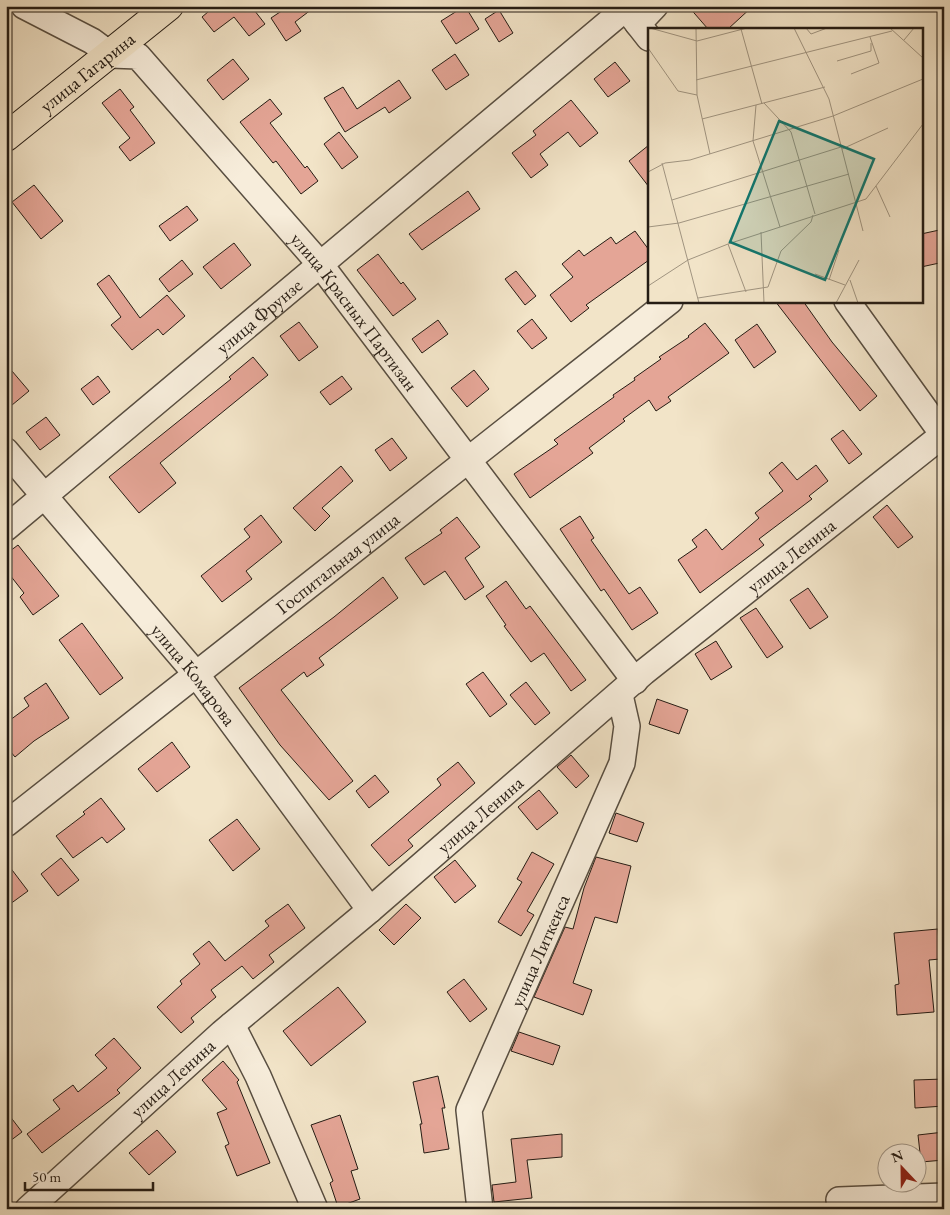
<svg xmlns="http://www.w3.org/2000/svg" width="950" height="1215" font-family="'EB Garamond',serif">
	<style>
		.building { fill: #e4a596; stroke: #251c14 }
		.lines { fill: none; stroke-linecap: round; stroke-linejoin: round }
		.minor-casing { stroke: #584e41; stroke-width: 28 }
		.major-casing { stroke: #251c14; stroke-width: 30 }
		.minor { stroke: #f7eddb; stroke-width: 25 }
		.major { stroke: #f2e4c8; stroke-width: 28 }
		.labels { text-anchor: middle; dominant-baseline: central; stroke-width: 4.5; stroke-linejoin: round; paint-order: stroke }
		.street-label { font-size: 19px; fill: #251c14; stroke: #f7eddb }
		.inset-road { fill: none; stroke: #a09480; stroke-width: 1 }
		.view { fill: #0f766e; fill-opacity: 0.15; stroke: #0f766e; stroke-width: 2.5 }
		.inset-edge { fill: none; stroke: #251c14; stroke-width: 2.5 }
	</style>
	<rect width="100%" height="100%" fill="#f2e4c8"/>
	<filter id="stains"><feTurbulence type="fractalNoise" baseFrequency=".004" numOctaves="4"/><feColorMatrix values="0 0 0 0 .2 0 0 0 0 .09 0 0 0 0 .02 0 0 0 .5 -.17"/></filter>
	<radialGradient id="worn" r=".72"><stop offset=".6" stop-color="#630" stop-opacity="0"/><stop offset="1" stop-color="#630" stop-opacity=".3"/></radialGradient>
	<!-- building -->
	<path class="building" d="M215,6h36l14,18 -16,12 -15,-19 -20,15 -12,-15z
		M289,6h27l-21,16 6,9 -15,10 -15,-23z
		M465,6l14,23 -23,15 -15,-23z
		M688,6h65l-25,23h-20z
		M499,10l14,23 -14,9 -14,-23z
		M455,54l14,21 -23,15 -14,-20z
		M233,59l16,20 -26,21 -16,-20z
		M615,62l15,19 -22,16 -14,-18z
		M399,80l12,18 -22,15 -4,-6 -40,25 -21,-34 19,-11 14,22z
		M120,89l14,18 -4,3 25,33 -25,18 -11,-14 11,-9 -28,-35z
		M270,99l12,15 -12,9 35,45 2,-2 11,15 -17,13 -25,-33 -3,2 -33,-41z
		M571,100l27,33 -18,14 -12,-15 -28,22 8,11 -17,13 -19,-25 24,-18 -3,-4z
		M339,132l19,25 -16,12 -18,-25z
		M649,145v42l-20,-26z
		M34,185l29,36 -22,18 -29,-37z
		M468,191l12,18 -58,41 -13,-16z
		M187,206l11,14 -28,21 -11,-15z
		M944,229v33l-23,5v-33z
		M635,231l14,19v10l-63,45 3,3 -18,14 -21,-27 23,-18 -11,-13 17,-14 5,6 27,-19 5,7z
		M234,243l17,22 -30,24 -18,-22z
		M378,254l23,30 2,-2 13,17 -23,17 -36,-46z
		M182,260l11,14 -24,18 -10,-13z
		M516,271l20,25 -11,9 -20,-26z
		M109,275l31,43 27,-23 18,21 -22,19 -5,-6 -26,21 -21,-25 10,-8 -24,-33z
		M775,301h28l29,41 45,54 -17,15z
		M532,319l15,19 -15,11 -15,-18z
		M438,320l10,14 -26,19 -10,-14z
		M299,322l19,25 -19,14 -19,-25z
		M705,323l24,30 -61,44 3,4 -15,10 -7,-11 -26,19 2,2 -36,27 4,5 -63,45 -16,-24 44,-30 -4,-4 60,-43 -1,-2 22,-15 -1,-2 27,-19 -2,-2 30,-20 -1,-1z
		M757,324l19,28 -22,16 -19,-28z
		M253,357l15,18 -108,88 16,20 -37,30 -30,-36 122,-98 -2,-2z
		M6,364l23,27 -23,19z
		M474,370l15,19 -22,18 -16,-19z
		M98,376l12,16 -17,13 -12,-16z
		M342,376l10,13 -22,16 -10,-13z
		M46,417l14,18 -20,15 -14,-18z
		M843,430l19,24 -13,10 -18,-25z
		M392,438l15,20 -17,13 -15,-21z
		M782,462l15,18 19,-15 12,16 -19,15 3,3 -53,40 5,6 -64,48 -22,-33 19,-13 -5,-7 14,-11 16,21 37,-32 -4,-5 28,-22 -14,-18z
		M341,466l12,15 -31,27 8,8 -15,15 -22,-23z
		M887,505l26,32 -15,11 -25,-31z
		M261,515l21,27 -36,29 6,8 -30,23 -21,-26 49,-39 -6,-8z
		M580,516l14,22 -3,2 38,54 11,-7 18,26 -26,17 -28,-41 -3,2 -41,-62z
		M457,517l23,30 -15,11 19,29 -19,13 -20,-29 -21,14 -19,-27 37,-25 -2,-3z
		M18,545l41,51 -26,19 -13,-18 4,-4 -18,-23v-16z
		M383,577l15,21 -79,60 5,7 -17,12 -3,-5 -23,18 72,91 -24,19 -49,-55 -41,-57 95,-71z
		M506,581l20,28 4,-3 56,74 -15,11 -27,-38 -13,9 -27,-36 2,-1 -20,-29z
		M808,588l20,29 -18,12 -20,-29z
		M756,608l27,39 -16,11 -27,-40z
		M82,623l41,55 -23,17 -41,-55z
		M716,641l16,26 -21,13 -16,-26z
		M483,672l24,32 -17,13 -24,-33z
		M526,682l24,31 -15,12 -25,-30z
		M46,683l23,35 -35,23 -19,16 -9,-11v-23l23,-17 -5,-8z
		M657,699l31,11 -9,24 -30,-10z
		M172,742l18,25 -33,25 -19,-23z
		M571,755l18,21 -13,12 -19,-21z
		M458,762l17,21 -67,57 5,6 -24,20 -18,-21 70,-60 -4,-6z
		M375,775l14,17 -20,16 -13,-17z
		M539,790l19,23 -21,17 -19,-23z
		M101,798l24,31 -18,14 -5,-6 -29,21 -17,-22 29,-22 -2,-2z
		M616,813l28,10 -7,19 -28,-9z
		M237,819l23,30 -27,22 -24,-31z
		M532,852l22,12 -27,47 7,4 -13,21 -23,-14 24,-40 -5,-3z
		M596,857l35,9 -14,57 -22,-6 -22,66 19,7 -9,25 -49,-18 31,-70 8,2 11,-41z
		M61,858l18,22 -21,16 -17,-22z
		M455,860l21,26 -21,17 -21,-26z
		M6,862l22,29 -22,16z
		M288,904l17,24 -36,27 5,7 -21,17 -11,-13 -31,24 5,7 -25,21 3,4 -13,11 -24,-26 25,-23 -2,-3 20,-17 -7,-10 16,-13 16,20 44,-35 -4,-5z
		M406,904l15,14 -27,27 -15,-15z
		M938,929l2,30 -11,1 5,52 -37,3 -2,-30 4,-1 -5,-51z
		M464,979l23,30 -17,13 -23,-30z
		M338,987l28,35 -55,44 -28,-35z
		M519,1032l41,14 -7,19 -42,-14z
		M114,1038l27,30 -24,22 3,3 -78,60 -15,-19 33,-25 -7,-9 20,-15 5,7 29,-24 -12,-13z
		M223,1061l16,19 -2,2 33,81 -33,13 -12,-30 4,-2 -12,-31 10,-4 -25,-29z
		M438,1076l7,32h-3l7,41 -25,4 -4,-29h2l-9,-42z
		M944,1079v27l-29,2 -1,-28z
		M6,1111l16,21 -16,12z
		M340,1115l18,54 -7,2 9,28 -22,8 -8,-24 3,-2 -22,-56z
		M157,1130l19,22 -27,23 -20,-22z
		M944,1132v28l-23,2 -3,-27z
		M562,1134v23l-35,3 5,38 -38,4 -2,-17 24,-3 -5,-43z"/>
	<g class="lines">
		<!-- minor casing -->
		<g class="minor-casing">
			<g id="minor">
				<path id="s1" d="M24,6l68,35 19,14 27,1 182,208 315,417"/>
				<path d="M624,6l25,32"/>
				<path d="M638,24l17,-18"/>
				<path d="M847,301l97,135"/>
				<path id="s2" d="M6,451l190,223 174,236"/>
				<path id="s3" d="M6,528l620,-520"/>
				<path id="s4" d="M6,824l664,-523"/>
				<path d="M232,1025l26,51 57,133"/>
				<path d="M839,1200l105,-4"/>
				<path id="s5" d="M28,1209l194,-176 148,-123 274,-238 300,-238"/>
				<path id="s6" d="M480,1209l-11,-99 153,-347 5,-37 -7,-31"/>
			</g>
		</g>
		<!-- major casing -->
		<g class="major-casing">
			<g id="major">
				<path id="s7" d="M6,137l163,-131"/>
			</g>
		</g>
		<!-- minor -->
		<use href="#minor" class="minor"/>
		<!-- major -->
		<use href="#major" class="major"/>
	</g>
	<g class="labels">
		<!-- street labels -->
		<g class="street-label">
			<text stroke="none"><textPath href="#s7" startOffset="104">улица Гагарина</textPath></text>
			<text stroke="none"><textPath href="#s1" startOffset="462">улица Красных Партизан</textPath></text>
			<text stroke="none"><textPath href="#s3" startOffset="330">улица Фрунзе</textPath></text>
			<text stroke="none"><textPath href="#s5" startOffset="1005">улица Ленина</textPath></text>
			<text stroke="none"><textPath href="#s4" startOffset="422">Госпитальная улица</textPath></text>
			<text stroke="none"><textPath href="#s2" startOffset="292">улица Комарова</textPath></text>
			<text stroke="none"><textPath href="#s5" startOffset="600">улица Ленина</textPath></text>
			<text stroke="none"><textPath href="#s6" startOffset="274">улица Литкенса</textPath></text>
			<text stroke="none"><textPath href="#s5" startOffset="195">улица Ленина</textPath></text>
		</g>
	</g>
	<!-- overview -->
	<g transform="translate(648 28)">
		<rect width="275" height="275" fill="#f2e4c8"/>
		<path class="inset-road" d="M2,0l47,13 50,-13M48,0l1,67 13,59M146,0l35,71 34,132M158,0l5,6 16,-6M242,0l33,30M93,1l21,75M256,12l10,-12M0,20l30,43 19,4M189,33l34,-10v-8M203,46l28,-11 -9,-26M48,52l196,-49M116,75l27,29 24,82M108,77l-3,36 27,86M54,91l123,-32M194,121l46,-21M14,135l37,140M0,144l17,-9 25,-3 143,-44 90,-37M228,158l14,31M24,172l169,-53M0,199l31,-4 170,-49M113,204l3,71M80,216l18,48M167,246l30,11M181,252l10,-30M202,252l8,23M0,258l40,-26 40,-16 138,-45 57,-75M50,270l70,-11 13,-36 30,-29 2,-7M188,275l23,-43"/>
		<path class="view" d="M131,93l95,38 -49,121 -95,-38z"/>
		<rect width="275" height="275" class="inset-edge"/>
	</g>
	<!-- margin -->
	<rect width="950" height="1215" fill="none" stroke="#f2e4c8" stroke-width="25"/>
	<rect x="8" y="8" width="935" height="1200" fill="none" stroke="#251c14" stroke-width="2.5"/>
	<rect x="12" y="12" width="925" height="1190" fill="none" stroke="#251c14"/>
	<!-- north arrow -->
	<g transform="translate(902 1168) rotate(338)"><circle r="24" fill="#f7eddb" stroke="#a3998b"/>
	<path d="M0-4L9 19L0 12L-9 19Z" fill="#8f2418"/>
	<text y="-8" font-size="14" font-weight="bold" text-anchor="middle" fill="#251c14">N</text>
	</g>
	<!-- scale -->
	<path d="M25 1182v8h128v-8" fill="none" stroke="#251c14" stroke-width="2.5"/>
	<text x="32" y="1182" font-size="15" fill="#251c14" stroke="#f7eddb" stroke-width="4" paint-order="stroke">50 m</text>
	<rect width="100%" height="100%" filter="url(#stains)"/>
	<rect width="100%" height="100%" fill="url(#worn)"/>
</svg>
